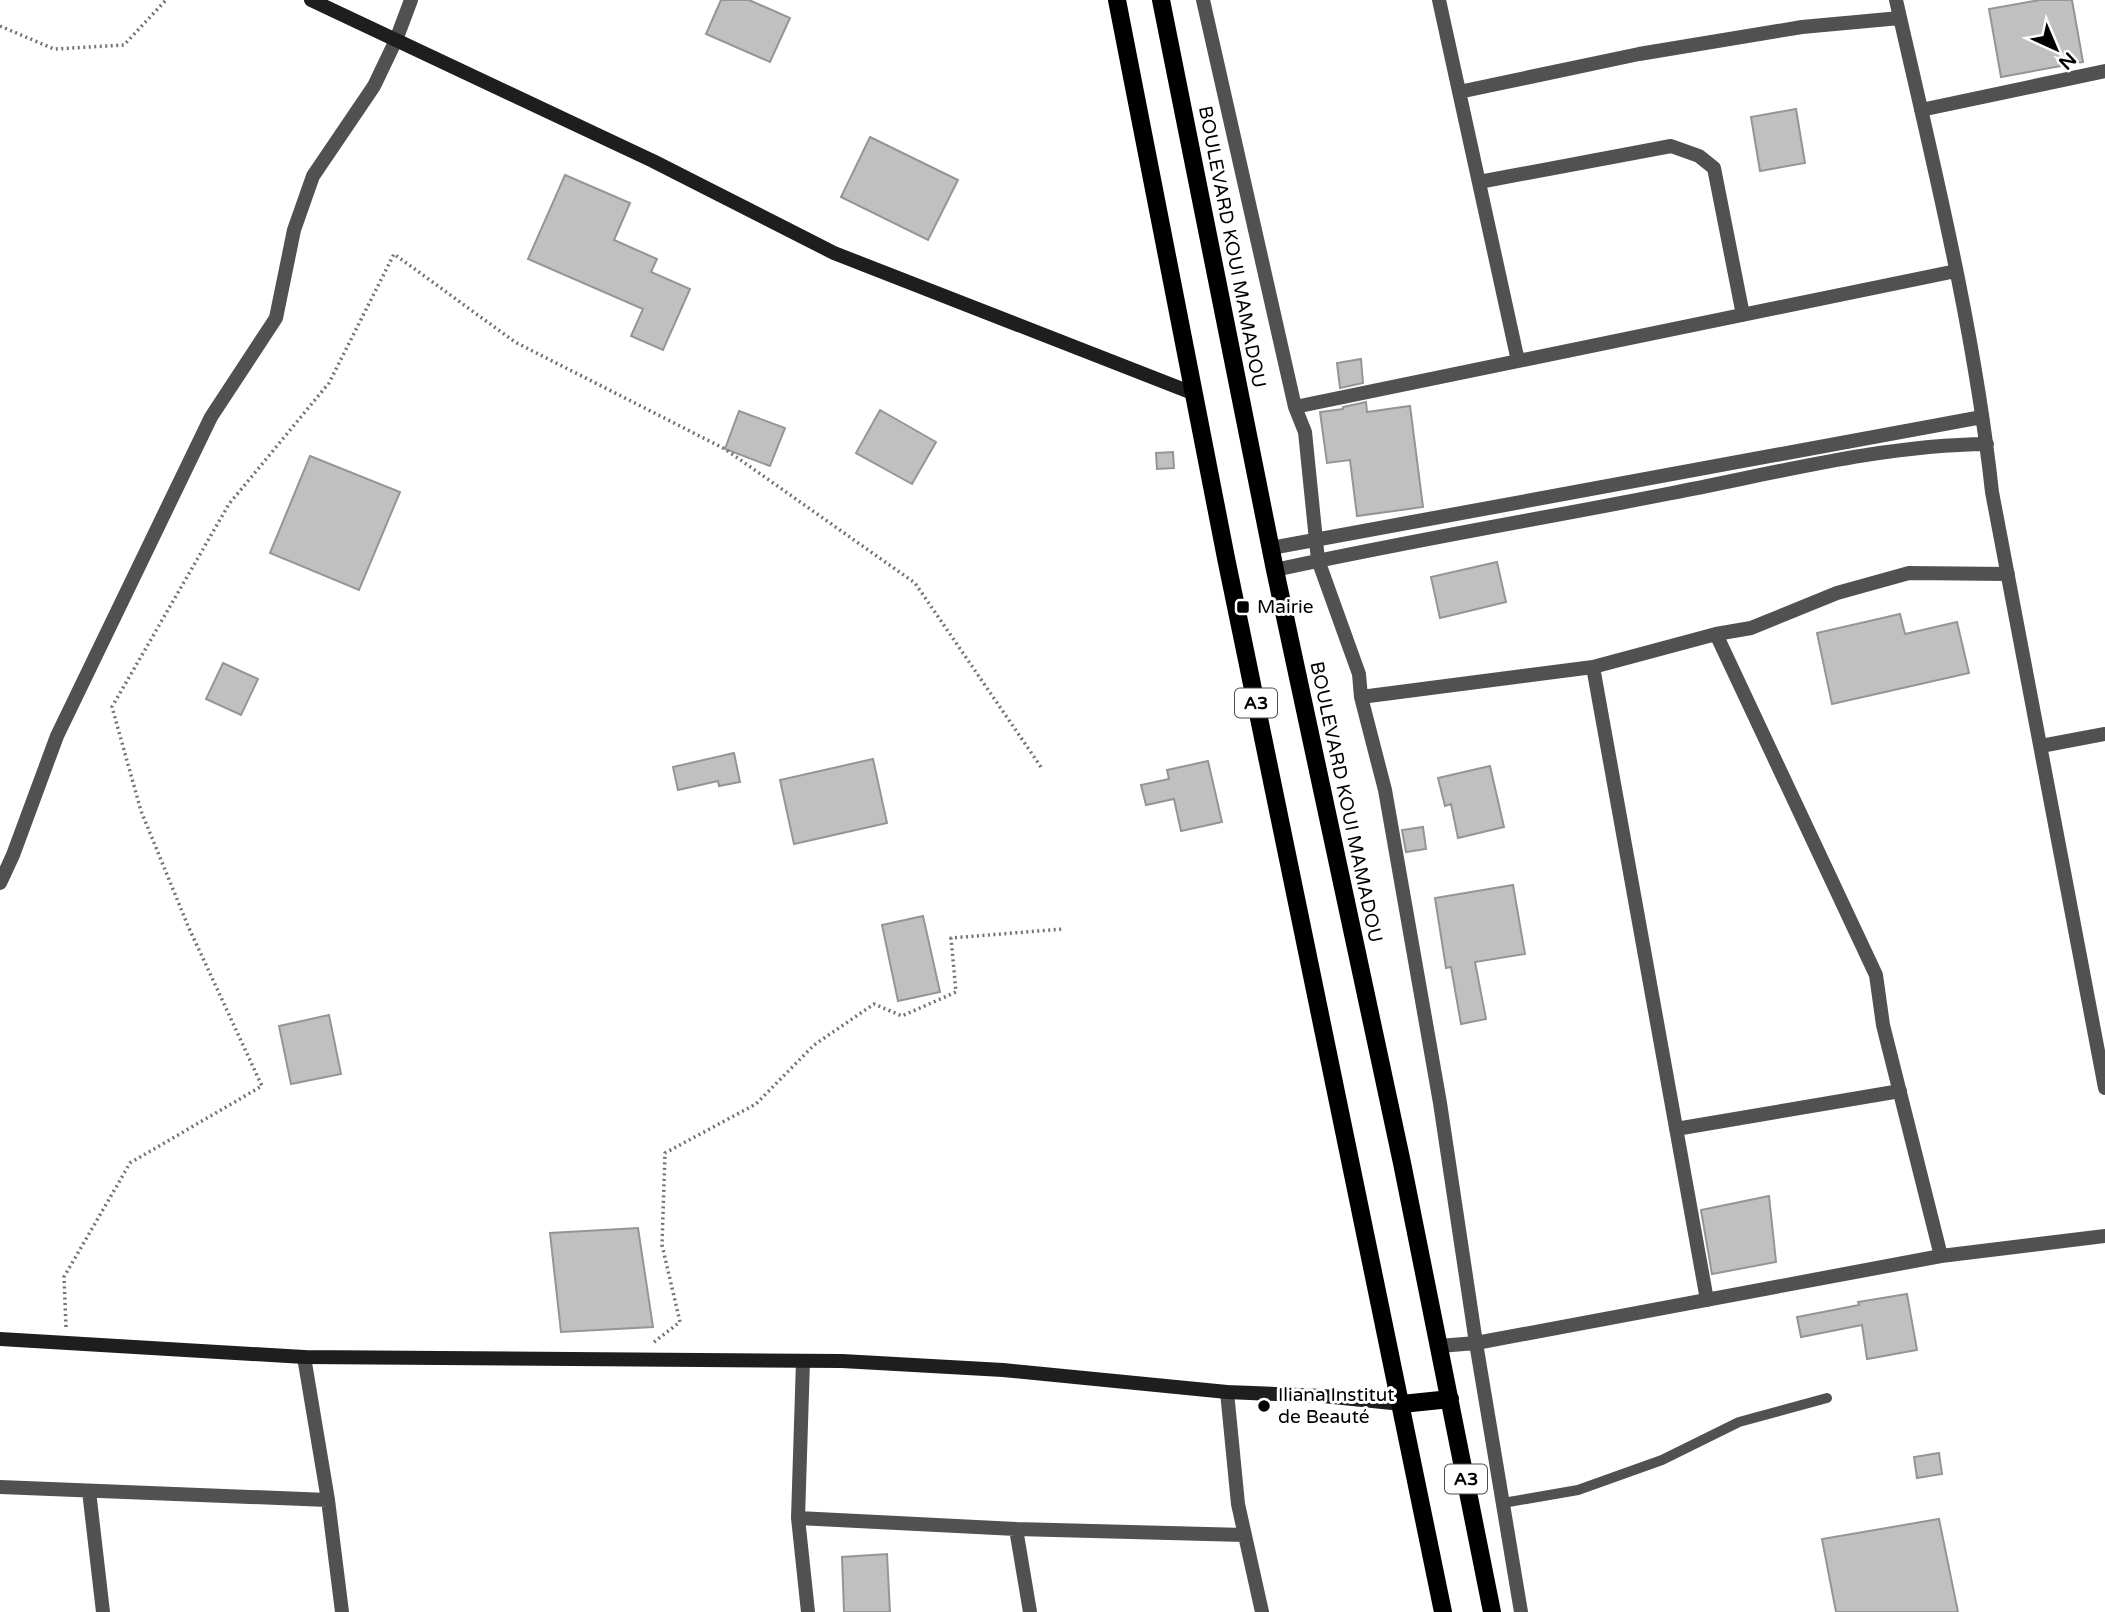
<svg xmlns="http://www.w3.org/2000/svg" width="2105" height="1612" font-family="'Varela Round',sans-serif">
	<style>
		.building { fill: #c0c0c0; stroke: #959595; stroke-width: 2 }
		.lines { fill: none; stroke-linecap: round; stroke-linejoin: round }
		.path { stroke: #737373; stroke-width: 3.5; stroke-dasharray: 2 3.5; stroke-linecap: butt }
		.lane { stroke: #515151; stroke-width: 10 }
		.street { stroke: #515151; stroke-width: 14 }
		.secondary { stroke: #1e1e1e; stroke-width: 14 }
		.primary { stroke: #000; stroke-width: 18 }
		.poi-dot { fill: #000; stroke: #fff; stroke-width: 2.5 }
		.labels { text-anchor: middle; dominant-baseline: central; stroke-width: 6; stroke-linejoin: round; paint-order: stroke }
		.shield { fill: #fff; stroke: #4c4c4c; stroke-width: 2 }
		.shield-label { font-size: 18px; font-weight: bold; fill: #000 }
		.street-label { font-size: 19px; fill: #000; stroke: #fff }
		.poi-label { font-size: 19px; fill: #000; stroke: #fff; text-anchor: start }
	</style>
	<rect width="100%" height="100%" fill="#fff"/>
	<!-- building -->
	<path class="building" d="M721,0h28l41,18 -20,44 -64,-28z
		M2040,0h32l11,62 -82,15 -12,-68z
		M1796,109l9,54 -45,8 -9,-54z
		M870,137l88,43 -30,60 -87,-43z
		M565,175l65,28 -16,37 43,19 -6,13 39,17 -27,61 -32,-14 12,-27 -115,-50z
		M1361,359l2,24 -23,5 -3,-25z
		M1366,402l1,10 43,-6 13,101 -66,9 -7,-56 -23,3 -7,-51 23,-3v-2z
		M880,410l56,32 -24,42 -56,-31z
		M739,411l46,17 -15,38 -45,-17z
		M1173,452l1,16 -17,1 -1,-16z
		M310,456l90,36 -41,98 -89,-37z
		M1497,562l9,40 -66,16 -9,-41z
		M1900,614l5,20 52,-12 12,51 -137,31 -15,-71z
		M223,663l35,16 -17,36 -35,-16z
		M734,753l6,29 -21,4 -1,-5 -40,9 -5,-23z
		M873,759l14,64 -93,21 -14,-64z
		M1208,761l14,61 -41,9 -7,-32 -28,6 -5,-20 28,-6 -2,-9z
		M1490,766l14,61 -46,11 -7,-34 -6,2 -7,-28z
		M1423,827l3,22 -20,3 -4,-22z
		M1513,885l12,69 -50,8 11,57 -25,5 -10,-57 -5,1 -11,-70z
		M923,916l17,76 -42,9 -16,-76z
		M329,1015l12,59 -50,10 -12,-58z
		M1769,1196l7,66 -64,12 -11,-64z
		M638,1228l15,99 -92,5 -11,-99z
		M1907,1294l10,56 -50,9 -5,-34 -61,12 -4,-20 62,-12 -1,-3z
		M1939,1453l3,21 -25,4 -3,-21z
		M1939,1519l19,93h-122l-14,-73z
		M887,1554l3,58h-46l-2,-55z"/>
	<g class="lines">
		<!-- path -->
		<path class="path" d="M0,26l54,23 70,-4 42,-45
			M66,1327l-2,-50 66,-114 132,-77 -74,-160 -47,-115 -29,-104 117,-203 100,-121 65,-129 121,88 210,107 190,134 126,184
			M654,1342l26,-20 -18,-77 3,-92 91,-49 58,-59 60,-41 28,12 54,-24 -5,-54 112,-9"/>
		<!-- lane -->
		<path class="lane" d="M1503,1503l75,-13 84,-30 77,-38 88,-24"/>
		<!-- street -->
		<path class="street" d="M1203,0l92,407 10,25 13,128 41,114 2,23 24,93 55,313 36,240 45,269
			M1439,0l79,361
			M1896,0c37,163 78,326 96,492l113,596
			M1459,92l180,-38 163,-27 98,-9
			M1921,110l184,-39
			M1479,182l192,-36 28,10 15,12 29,147
			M1295,407l661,-136
			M1271,548l711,-131
			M1275,570c132,-29 265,-51 397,-77 104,-20 209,-48 315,-49
			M1716,634l160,341 7,50 58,231
			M1593,667l114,633
			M1361,697l232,-30 123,-33 35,-6 86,-35 72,-20 99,1
			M2041,746l64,-12
			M0,883l13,-28 44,-119 154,-319 65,-99 18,-88 19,-54 61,-90 22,-46 15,-40
			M1676,1129l224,-38
			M1439,1346l37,-3 465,-87 164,-20
			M304,1357l24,143 14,112
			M803,1361l-5,157 10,94
			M1227,1392l11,112 24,108
			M0,1487l328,13
			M89,1491l14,121
			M798,1518l218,11 229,6
			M1016,1529l14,83"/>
		<!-- secondary -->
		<path class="secondary" d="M311,0l342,161 181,92 361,141
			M0,1339l304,18 538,4 161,9 224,22 96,4 79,8"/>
		<!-- primary -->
		<path class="primary" d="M1117,0l109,558 217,1054
			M1161,0l114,570 127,593 90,449
			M1402,1404l48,-5"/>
	</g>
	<!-- markers -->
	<g class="poi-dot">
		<rect x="1236" y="600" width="14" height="14" rx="3.5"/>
		<circle cx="1264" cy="1406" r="7"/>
	</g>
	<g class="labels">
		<!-- shield labels -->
		<g class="shield">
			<rect x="1235" y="688.5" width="42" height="29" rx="5"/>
			<rect x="1445" y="1464.5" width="42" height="29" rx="5"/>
		</g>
		<g class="shield-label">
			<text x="1256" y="703">A3</text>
			<text x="1466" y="1479">A3</text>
		</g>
		<!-- street labels -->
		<g class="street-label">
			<text transform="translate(1232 247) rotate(79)">BOULEVARD KOUI MAMADOU</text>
			<text transform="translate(1346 802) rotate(78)">BOULEVARD KOUI MAMADOU</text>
		</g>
		<!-- poi labels -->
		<g class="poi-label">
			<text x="1257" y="607">Mairie</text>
			<text x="1278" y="1395">Iliana Institut<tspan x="1278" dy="22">de Beauté</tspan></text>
		</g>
	</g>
	<!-- north arrow -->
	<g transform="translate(2056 49) rotate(136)" stroke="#ffffff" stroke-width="5" paint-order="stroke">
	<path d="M0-5L12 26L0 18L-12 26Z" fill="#000000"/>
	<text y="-10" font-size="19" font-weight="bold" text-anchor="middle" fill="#000000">N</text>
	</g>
</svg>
